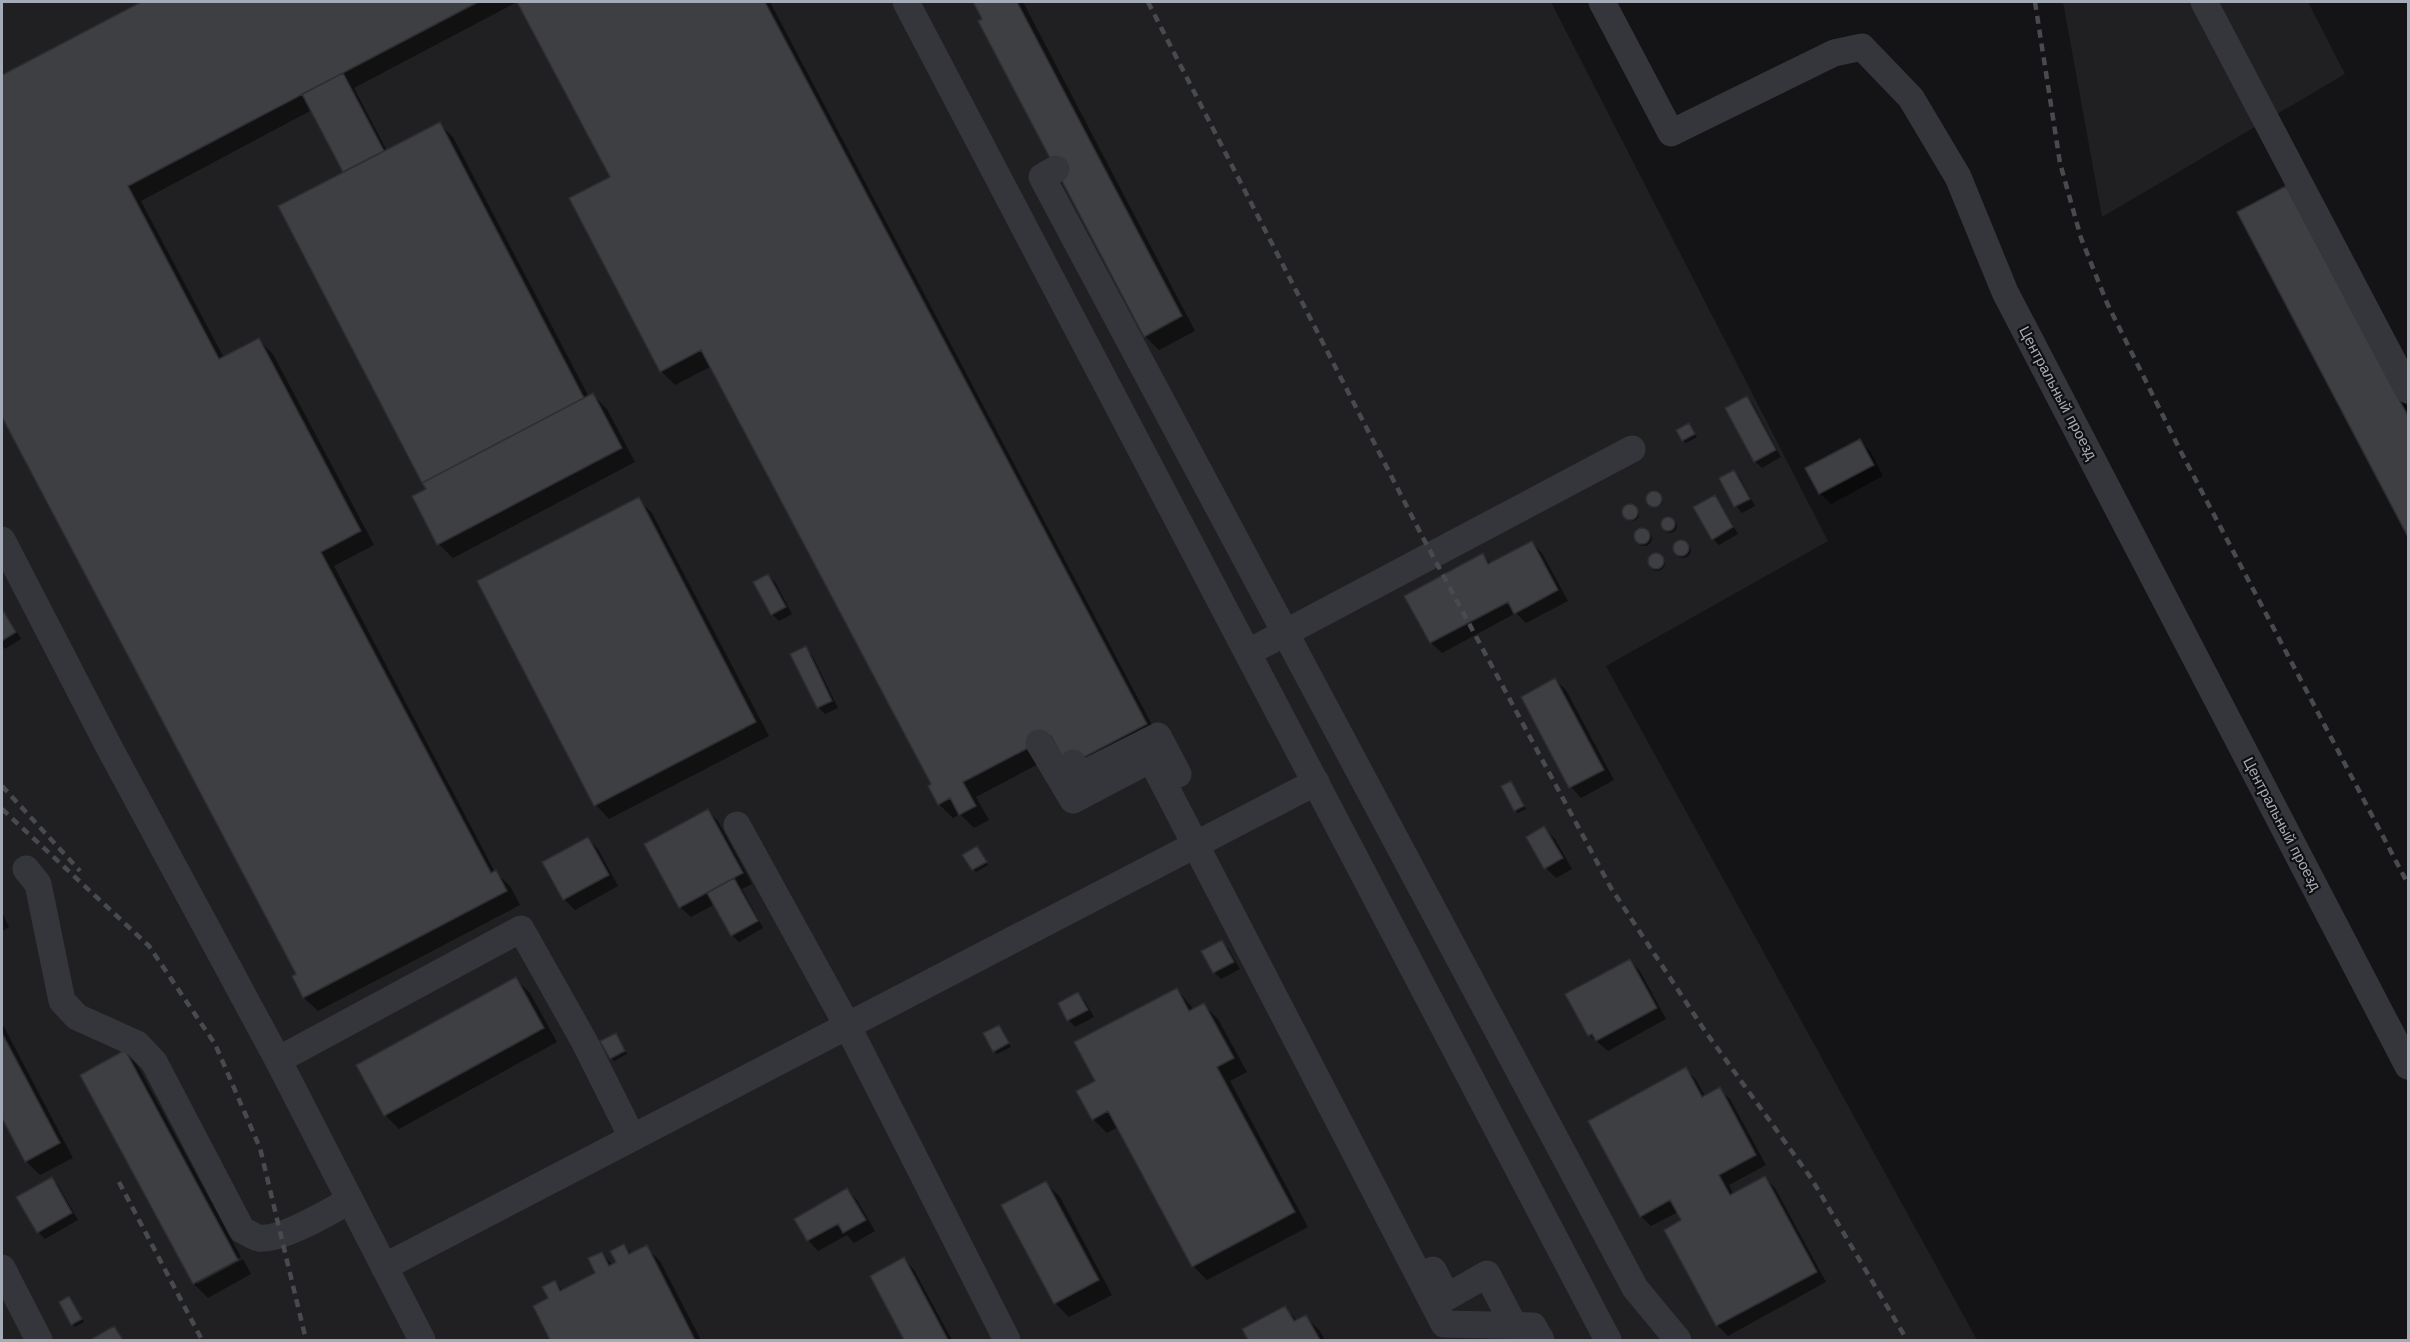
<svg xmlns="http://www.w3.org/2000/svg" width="2410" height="1342" font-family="'Work Sans',sans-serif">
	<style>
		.built { fill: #202023 }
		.shadow { fill: #0007 }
		.building { fill: #3e3f43; stroke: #2e2e32; stroke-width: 1.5 }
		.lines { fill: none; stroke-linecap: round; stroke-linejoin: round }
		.minor { stroke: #35363b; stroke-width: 27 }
		.rail { stroke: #474b50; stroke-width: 4.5; stroke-dasharray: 8 6; stroke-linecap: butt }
		.minor-bridge { stroke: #35363b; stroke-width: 27 }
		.labels { text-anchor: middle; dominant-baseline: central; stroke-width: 4.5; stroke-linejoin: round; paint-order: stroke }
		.street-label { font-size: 15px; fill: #a5acb7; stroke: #0f0f11 }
	</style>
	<rect width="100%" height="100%" fill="#141416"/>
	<!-- built -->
	<path class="built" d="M2,2h1549l277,539 -222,125 371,674h-1975z
		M2063,2h245l37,72 -243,143z"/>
	<!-- shadow -->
	<path class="shadow" d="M144,2h373l-163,86 33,63 52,-27 14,13 136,260 4,-2 14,14 28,53 -182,96 -14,-14 -11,-54 -83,-318 -33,-62 -171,91 83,157 35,-18 14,14 101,191 -40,21 161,306 15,14 10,19 -202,106 -14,-13 -10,-21 4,-2 -296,-561v-337z
		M519,2h251l389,736 -77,41 -21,-27 -85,45 13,23 -15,8 -14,-14 -7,4 -14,-14 -6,-19 -221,-419 -37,19 -14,-14 -90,-172 41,-22z
		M974,2h49l172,329 -36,19 -14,-14z
		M2300,202l108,207v125l-169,-322z
		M1747,398l6,6 28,53 -19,11 -7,-7z
		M1689,425l8,12 -11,6 -3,-3z
		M1859,441l11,10 13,25 -52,28 -11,-11z
		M1734,472l6,6 15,28 -13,7 -6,-7z
		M1649 500a7 7 0 1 1 14 0a7 7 0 1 1-14 0Z
		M1714,497l7,7 17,30 -19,11 -6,-6z
		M638,499l14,14 117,223 -160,83 -13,-14 -117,-223z
		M1625 514a7 7 0 1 1 14 0a7 7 0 1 1-14 0Z
		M1663 526a7 7 0 1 1 14 0a7 7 0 1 1-14 0Z
		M1636 538a8 8 0 1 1 16 0a8 8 0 1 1-16 0Z
		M1675 550a8 8 0 1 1 16 0a8 8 0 1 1-16 0Z
		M1532,543l10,10 26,48 -42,22 -10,-10 -74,40 -11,-10 -25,-47 77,-41 8,9z
		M1649 563a8 8 0 1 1 16 0a8 8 0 1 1-16 0Z
		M768,576l7,6 17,32 -13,7 -7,-7 -17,-31z
		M4,614l6,6 11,19 -16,10 -3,-4v-30z
		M805,648l7,7 26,53 -13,6 -7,-7 -26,-53z
		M1555,680l11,10 48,90 -33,18 -10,-11z
		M1511,782l15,27 -8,4 -3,-3z
		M708,811l10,10 34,63 -10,5 21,39 -24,14 -7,-7 -17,-31 -24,13 -11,-10z
		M1544,828l11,11 17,30 -16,9 -10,-10z
		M588,839l10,10 20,37 -43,24 -11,-11z
		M980,850l8,15 -12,7 -12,-17z
		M2,912l7,15 -7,4z
		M1222,942l6,6 12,21 -19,10 -6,-6 -12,-21z
		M1630,961l10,10 26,48 -58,32 -19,-16z
		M516,979l14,14 27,49 -158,87 -14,-14z
		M1177,989l17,21 10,-5 14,14 29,53 -17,9 78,146 -101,53 -14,-14 -75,-139 -11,6 -14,-14 4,-38z
		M1078,994l7,7 9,16 -19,10 -6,-7z
		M2,1023l71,135 -33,17 -14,-14 -24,-46z
		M1001,1030l10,17 -14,7 -3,-3z
		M615,1035l12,19 -13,7 -3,-3z
		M124,1052l14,14 103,191 -44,24v3l46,-25 8,15 -43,24 -14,-14 -112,-209z
		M1686,1069l10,11 9,16 14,-7 11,10 36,66 -37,20 5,10 31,-17 10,10 51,94 -98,54 -11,-11 -39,-113 -27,14 -10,-10z
		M51,1178l7,7 20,35 -33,19 -7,-7z
		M1046,1183l14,14 52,98 -43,22 -14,-14z
		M847,1190l10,10 18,31 -21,12 -7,-8 -29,16 -10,-11z
		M624,1246l8,8 14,-7 14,14 41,79h-149l-17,-33 15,-8 5,-17 8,9 34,-18 4,-20 12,12 5,-2z
		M904,1259l10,11 38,70h-46l-34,-64z
		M69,1298l15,24 -9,5 -2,-3z
		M1285,1308l13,13 8,-4 14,14 5,9h-75l-6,-11z
		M114,1328l10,12h-31z"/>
	<!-- building -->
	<path class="building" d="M141,2h337l-350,184 91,173 40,-21 102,193 -40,21 170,321 5,-3 11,21 -204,107 -11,-22 4,-2 -294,-557v-342z
		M517,2h248l382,722 -80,42 -16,-30 -88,46 13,24 -17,9 -9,-17 -12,7 -10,-19 3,-2 -230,-434 -41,22 -91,-174 41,-21z
		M973,2h44l165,314 -38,21 -166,-316 4,-2z
		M343,73l41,78 -41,21 -41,-78z
		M440,122l144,276 -162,85 -144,-277z
		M2286,186l122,230v121l-171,-325z
		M593,393l29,55 -185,97 -25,-49 14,-7 -4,-6z
		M1747,396l29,54 -22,12 -29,-54z
		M1689,423l6,11 -13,7 -6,-11z
		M1860,439l14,26 -55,29 -14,-26z
		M1734,470l16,29 -16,8 -15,-29z
		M1646 499a8 8 0 1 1 16 0a8 8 0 1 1-16 0Z
		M1715,495l18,32 -21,13 -19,-33z
		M639,497l117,225 -162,84 -117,-225z
		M1622 512a8 8 0 1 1 16 0a8 8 0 1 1-16 0Z
		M1661 524a7 7 0 1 1 14 0a7 7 0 1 1-14 0Z
		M1634 536a8 8 0 1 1 16 0a8 8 0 1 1-16 0Z
		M1673 548a8 8 0 1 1 16 0a8 8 0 1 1-16 0Z
		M1532,541l26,49 -44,24 -6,-12 -78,41 -26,-47 79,-43 5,11z
		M1648 561a8 8 0 1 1 16 0a8 8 0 1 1-16 0Z
		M768,574l18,33 -15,8 -18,-33z
		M4,612l12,20 -14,9v-28z
		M806,646l26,55 -15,7 -27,-54z
		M1555,678l49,92 -35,18 -48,-91z
		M1511,781l13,25 -10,5 -13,-25z
		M708,809l35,64 -64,35 -35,-64z
		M1544,826l19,32 -19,11 -18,-32z
		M588,837l21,38 -46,25 -21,-38z
		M977,846l10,16 -15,8 -10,-15z
		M734,878l24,43 -27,15 -24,-43z
		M1222,940l12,22 -21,11 -12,-22z
		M1630,959l27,49 -61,33 -4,-7 -4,2 -23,-42z
		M516,977l28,51 -160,88 -28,-51z
		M1177,988l12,23 15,-8 30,55 -17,9 78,145 -103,55 -84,-156 -16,9 -16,-29 19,-10 -21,-39z
		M1078,992l10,18 -21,11 -9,-18z
		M999,1025l10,18 -16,9 -10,-19z
		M2,1033l58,110 -35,19 -23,-44z
		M616,1033l9,18 -15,8 -10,-18z
		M125,1050l113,210 -45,24 -113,-209z
		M1686,1067l16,30 18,-10 36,68 -37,20 11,20 35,-19 52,96 -101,54 -52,-96 17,-10 -11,-20 -30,17 -52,-96z
		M52,1177l20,36 -35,20 -21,-36z
		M1046,1181l53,99 -45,24 -53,-99z
		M847,1188l19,32 -23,13 -5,-9 -31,17 -13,-22z
		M624,1244l5,10 18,-9 48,95h-145l-17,-34 15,-8 -6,-11 13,-7 5,11 35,-18 -7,-15 14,-6 7,14 7,-4 -6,-11z
		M904,1257l44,83h-44l-34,-64z
		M69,1296l13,23 -11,6 -12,-23z
		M1285,1306l9,15 12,-6 14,25h-72l-6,-11z
		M114,1326l9,14h-33z"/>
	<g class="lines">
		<!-- minor -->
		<path class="minor" d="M906,2l702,1338
			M1602,2l69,131 163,-80 28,-6 49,51 47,79 47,115 403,774
			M2204,2l204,388
			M2,540l107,207 169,313 144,280
			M1249,652l383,-203
			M737,825l110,200 160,315
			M26,869l12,15 24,117 15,16 60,27 17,18 88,168c5,2 12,7 17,8 22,3 72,-27 91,-38
			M278,1060l243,-131 63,112 48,96
			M384,1267l932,-485
			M2,1268l37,72"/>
		<!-- rail -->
		<path class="rail" d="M1148,2l273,532 190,354 94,143 106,147 96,162
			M2035,2l25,161 21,75 26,65 74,149 227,432
			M2,786l78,85
			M2,809l147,137 66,98 45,104 46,192
			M119,1182l83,158"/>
		<!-- minor-bridge -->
		<path class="minor-bridge" d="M1056,169l-14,8 593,1111 43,52
			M1039,743l34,57 78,-41 293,565 89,2 8,14
			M1073,763l6,13 79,-40 20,38
			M1433,1270l14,27 40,-23 33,63"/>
	</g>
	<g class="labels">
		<!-- street labels -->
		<g class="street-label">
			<text transform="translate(2058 393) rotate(62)">Центральный проезд</text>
			<text transform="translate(2282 824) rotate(62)">Центральный проезд</text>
		</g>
	</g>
	<!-- border -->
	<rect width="2410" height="1342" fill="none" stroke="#a5acb7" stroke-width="6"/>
</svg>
